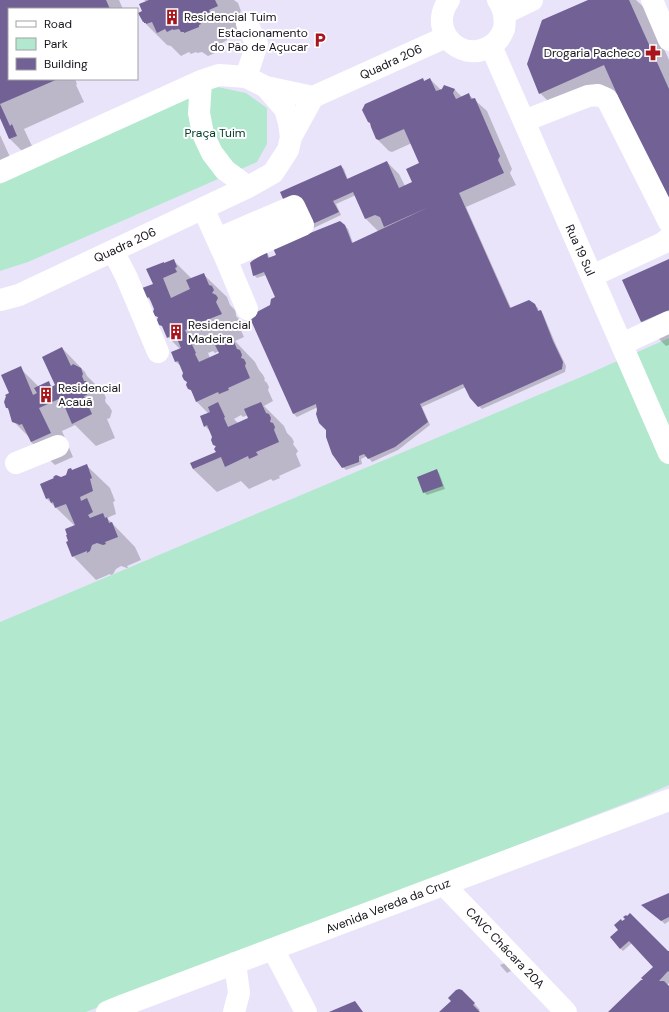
<svg xmlns="http://www.w3.org/2000/svg" width="669" height="1012" font-family="'DM Sans',sans-serif">
	<style>
		.green { fill: #b2e9ce }
		.shadow { fill: #0003; fill-rule: evenodd }
		.building { fill: #716195 }
		.lines { fill: none; stroke-linecap: round; stroke-linejoin: round }
		.minor { stroke: #fff; stroke-width: 22 }
		.labels { text-anchor: middle; dominant-baseline: central; stroke-width: 4; stroke-linejoin: round; paint-order: stroke }
		.poi-label { font-size: 12px; fill: #16131b; stroke: #fff; text-anchor: start }
		.street-label { font-size: 12px; fill: #16131b; stroke: #fff }
		.park-label { font-size: 12px; fill: #003a26; stroke: #fff }
	</style>
	<rect width="100%" height="100%" fill="#eae4fb"/>
	<!-- green -->
	<path class="green" d="M213,86l33,7 21,15v36l-10,18 -229,100 -28,9v-87z
		M669,338v447l-27,12 -556,215h-86v-390l588,-248z"/>
	<!-- shadow -->
	<path class="shadow" d="M0,0h119l4,9h-114v70h66l2,5 -1,1 8,17 -60,27 7,15 5,6 -2,13 -24,-24 -10,-21z
		M144,0h90l4,3 3,8 -1,1 1,2h-2l1,1 -5,3 5,11 -8,4 1,2 -6,3v2l-5,3 1,5h-2l1,2 -14,6 -6,-4 -5,1 -1,-1 -5,2 -2,-2 -8,4 -10,-10 -4,-1 -23,-23v-10l3,-10z
		M590,0h46l11,10 22,50v148l-51,-114 -54,23 -24,-24z
		M423,79l2,3 5,-3 11,11 3,-4 11,4 7,7 6,-3 19,17 25,58 -2,4 6,12 -50,22 45,101 24,-3 3,3 1,4 2,-1 2,3 13,31 10,21 -1,6 -83,37 -11,-11 -5,-11 -44,20 8,18 -32,25 -26,12 -5,-6 -6,3 1,5 -16,6 -3,-3 -25,-60 -21,10 -3,-3 -44,-97 21,-12 5,-7 -10,-23 -9,3 -3,-3 13,-22 3,5 75,-32 3,3 5,14 26,-11 -13,-13 -10,-24 -20,9 5,11 -40,19 40,-68 3,3 4,11 39,-18 12,12 6,12 8,-3 7,-20 -8,-20 -20,9 -3,-1 -12,-12z
		M0,135l10,22 -10,5z
		M173,260l19,19 11,-5 24,23 3,8 5,5 1,4v2l3,3 1,3 -1,4 5,11 -9,4 20,21 4,8 4,5 2,4 -1,1 3,3 2,4 -1,3 5,11 -9,5 20,20 3,7 5,5 2,4 -1,2 5,7 -2,3 5,12 -22,10 1,2 -7,3 -2,-2 -22,10 -8,-8 -24,11 -24,-23 -2,-5 26,-12 -1,-5 -3,-3v-7l-2,-5 -6,-6 -4,-9 8,-3 -12,-12 -3,-9 -5,-4 -7,-22 -6,-5 4,-13 -12,-12 -4,-9 -4,-4 -1,-5 -3,-4v-6l-3,-6 -6,-6 18,-33zM213,351l2,2 4,-2 1,3 -10,4 -2,-5zM241,415l2,2 5,-2 1,4 -11,4 -4,-4z
		M669,260v85l-3,1 -24,-24 -18,-42z
		M62,348l23,24 2,4 17,17 2,5 -1,2 1,3 3,3 3,5 -2,7 -3,1 8,19 -19,8 -21,-21 -13,6 11,26 -18,8 -24,-23 -2,-5 -16,-16 -3,-10 -3,-3 3,-14 10,-26 19,19 9,-5 5,5 3,-2z
		M86,465l24,23 5,13 -2,1 3,12 -9,4 28,29 6,13 -14,6 1,2h-1l-6,-2 -5,3 -3,5 -2,1 -1,-1 -14,6 -23,-24 2,-30 -28,-27 15,-21 11,-7z
		M436,470l3,3 6,16 -18,6 -3,-3z
		M669,894v27l-4,3 -20,-17z
		M620,930l49,24v29l-2,2 2,2v25h-59l35,-31 9,-14 -22,-24 -9,8 -3,-3z
		M505,963l6,8 -4,2 -7,-8z
		M468,997l12,13 -2,1 1,1h-38z"/>
	<!-- building -->
	<path class="building" d="M0,0h106l4,9h-101v70h49l-58,25 10,22 2,-2 5,12 -8,3 -9,-21z
		M149,0h66l3,6 -9,4 1,2 -6,3 1,1 -6,4 2,4 -2,1v2l-15,6v-1h-3l-2,-3 -6,1v-1l-6,3 -2,-3 -8,4 -5,-11 -6,2v-1h-2v-1h-1l-5,-9 4,-2 -3,-7z
		M588,0h41l40,89v122l-65,-146 -65,29 -12,-30 15,-44z
		M423,78l1,3 6,-3 6,13 6,-2 2,-4 11,4 -2,4 3,6 13,-6 2,6 4,-1 25,58 -2,4 6,13 -45,20 51,115 19,-8 6,4 3,7 3,-1 12,31 10,21 -1,7 -84,38 -8,-9 -7,-14 -43,20 8,18 -33,25 -27,12 -4,-5 -5,2v6l-17,6 -10,-14 -6,-17v-7l-7,-7 -3,-9 1,-4 -1,-6 -23,10 -44,-98 21,-11 1,-6 4,-2 -11,-25 -11,4 -3,-13 2,-2 15,-9 1,6 8,-3 -3,-7 67,-27 5,4 7,18 77,-36 -45,20 -4,-10 -5,-2 -10,4 -12,-27 -20,9 6,11 -42,19 -17,-39 61,-27 6,14 40,-18 12,27 13,-6 -6,-13 13,-6 -15,-34 -25,11 -3,-1 -5,-12 -1,-4 -2,-1 -6,-12 3,-6z
		M174,259l3,8 -2,1 2,4 -14,6 8,20 19,-9 -4,-9 18,-7 5,12 3,1 2,4 -2,3 4,2 2,3 -2,4 6,12 -23,9 2,3 -10,4 -1,-2 -5,2 11,23 -1,1 4,8 20,-9 -4,-8 17,-8 5,12 3,1 2,5 -1,3 3,1 2,4 -1,3 5,12 -22,10 1,2 -10,4 -1,-2 -22,10 -5,-12 -3,-1 -2,-4 1,-3 -3,-2 -2,-4 1,-3 -5,-12 -3,1 -4,-10 10,-4 -6,-14 -8,4 -5,-12 -3,-1 -2,-5 1,-3 -3,-1 -2,-4 1,-3 -5,-12 -2,1 -5,-10 11,-4 -7,-15 18,-7v1z
		M669,259v51l-28,12 -19,-42z
		M62,347l9,19 2,-2 8,4 2,6 -1,2 2,5h2l3,6 -2,8 -3,1 8,18 -20,10 -11,-26 -22,10 12,25 -20,9 -9,-18 -3,1 -1,-1 -6,-2 -4,-14h-2l-2,-6 2,-6 -1,-1 4,-2 -8,-18 20,-9 12,29 4,-2 -3,-5 15,-7 2,6 4,-2 -13,-28z
		M218,402l7,15 -1,1 4,9 20,-9 -4,-9 17,-7 5,11 3,1 2,4 -1,4 3,1 2,4 -1,3 5,12 -23,10 2,3 -9,4 -1,-3 -23,11 -4,-10 -28,12 -3,-6 26,-11 -2,-3 2,-3 -3,-1 -2,-5 1,-3 -5,-12 -3,2 -4,-11 10,-4 -2,-5z
		M87,464l5,14 -2,1 3,12 -13,6 1,4 6,-3 6,14 -5,3 2,3 13,-5 2,5 2,-1 2,6 3,-1 6,15 -13,5 1,2 -3,1 -6,-2 -5,2 -2,6 -3,2v-2l-15,6 -6,-15 2,-1 -2,-6h1l-2,-6 10,-4 -9,-21 -11,4 -2,-6 -2,1 -2,-5 -3,1 -6,-15 14,-6 -1,-1 3,-2 5,2 5,-2 2,-6 3,-1 1,2z
		M437,469l6,17 -20,7 -6,-16z
		M669,893v24l-8,4 -20,-16z
		M630,913l38,38h1v21l-1,-1 -9,10h5l5,5v26h-61l33,-32h2l-2,-2 12,-11 -24,-26 -9,8 -10,-12 8,-7 -4,-5 7,-6 1,2 3,-2 -2,-2 3,-2 1,1z
		M459,989l3,1 13,13 -2,2 7,7h-41l12,-11 -3,-3 8,-8z
		M355,1001l8,11h-34l7,-3z"/>
	<g class="lines">
		<!-- minor -->
		<path class="minor" d="M449,0c-24,34 18,68 47,42 3,-3 6,-8 8,-13 2,-11 0,-20 -6,-29
			M652,0l17,40
			M505,13l27,-13
			M491,46l178,407
			M246,77l11,-33 -10,-20
			M201,81l-2,32 4,21 9,19 13,17 23,17
			M266,87l47,10
			M524,121l64,-25 10,-1 9,4 62,123
			M291,137l22,-40 133,-60
			M0,172l201,-91 18,-6 27,2 20,10 19,22 4,14 2,14 -3,13 -15,23 -25,14 -229,108 -19,5
			M203,208l23,51 21,50
			M217,239l77,-33 9,19 -77,34
			M113,251l13,25 32,76
			M592,276l71,-33 6,-5
			M622,344l47,-22
			M16,463l42,-17
			M444,885l122,127
			M273,949l33,63
			M107,1012l17,-7 545,-205
			M234,1012l5,-19 -4,-30"/>
	</g>
	<!-- icons -->
	<defs>
		<g id="building-bare" transform="scale(1.2)"><path d="M-4-6H4V6H1V3H-1V6H-4ZM-2.5-4.3h1.7v1.8h-1.7ZM.8-4.3h1.7v1.8H.8ZM-2.5-1h1.7V.8h-1.7ZM.8-1h1.7V.8H.8Z" fill="#a9151c" stroke="#fff" stroke-width="2.5" paint-order="stroke"/></g>
		<g id="parking-bare" transform="scale(1.2)"><path d="M-3.5-5.5H1a3.5 3.5 0 0 1 0 7H-1V5.5H-3.5ZM-1-3.4V-.6H.8a1.4 1.4 0 0 0 0-2.8Z" fill="#a9151c" stroke="#fff" stroke-width="2.5" paint-order="stroke"/></g>
		<g id="pharmacy-bare" transform="scale(1.2)"><path d="M-2-6h4v4h4v4h-4v4h-4v-4h-4v-4h4Z" fill="#a9151c" stroke="#fff" stroke-width="2.5" paint-order="stroke"/></g>
	</defs>
	<g fill-rule="evenodd">
		<use href="#building-bare" x="172" y="17"/>
		<use href="#parking-bare" x="320" y="40"/>
		<use href="#pharmacy-bare" x="653" y="53"/>
		<use href="#building-bare" x="176" y="332"/>
		<use href="#building-bare" x="46" y="395"/>
	</g>
	<g class="labels">
		<!-- poi labels -->
		<g class="poi-label">
			<text x="184" y="17">Residencial Tuim</text>
			<text x="308" y="33" text-anchor="end">Estacionamento<tspan x="308" dy="14">do Pão de Açucar</tspan></text>
			<text x="641" y="53" text-anchor="end">Drogaria Pacheco</text>
			<text x="188" y="325">Residencial<tspan x="188" dy="14">Madeira</tspan></text>
			<text x="58" y="388">Residencial<tspan x="58" dy="14">Acauã</tspan></text>
		</g>
		<!-- street labels -->
		<g class="street-label">
			<text transform="translate(391 62) rotate(-25)">Quadra 206</text>
			<text transform="translate(125 245) rotate(-25)">Quadra 206</text>
			<text transform="translate(580 250) rotate(66)">Rua 19 Sul</text>
			<text transform="translate(388 906) rotate(-21)">Avenida Vereda da Cruz</text>
			<text transform="translate(505 948) rotate(46)">CAVC Chácara 20A</text>
		</g>
		<!-- park labels -->
		<g class="park-label">
			<text x="215" y="133">Praça Tuim</text>
		</g>
	</g>
	<!-- legend -->
	<rect x="8" y="8" width="130" height="72" fill="#ffffff" stroke="#a2a1a4"/>
	<rect x="16" y="21" width="20" height="6" fill="#ffffff" stroke="#a2a1a4"/>
	<text x="44" y="28" font-size="12" fill="#16131b">Road</text>
	<rect x="16" y="38" width="20" height="12" fill="#b2e9ce" stroke="#a2a1a4"/>
	<text x="44" y="48" font-size="12" fill="#16131b">Park</text>
	<rect x="16" y="58" width="20" height="12" fill="#716195" stroke="#a2a1a4"/>
	<text x="44" y="68" font-size="12" fill="#16131b">Building</text>
</svg>
